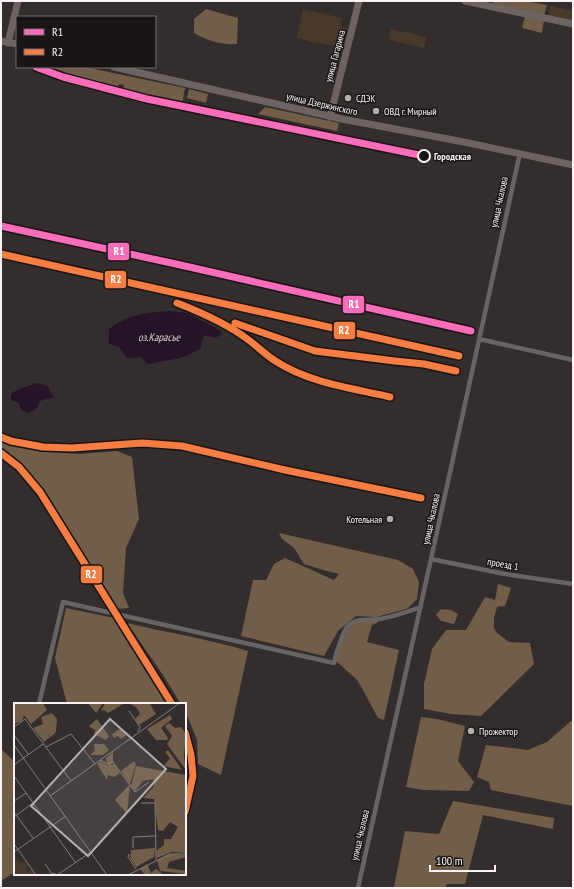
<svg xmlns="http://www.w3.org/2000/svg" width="574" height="889" font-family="'PT Sans Narrow',sans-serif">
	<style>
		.green { fill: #483a2b }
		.forest { fill: #715d48 }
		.water { fill: #251427 }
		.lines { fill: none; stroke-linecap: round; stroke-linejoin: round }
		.street { stroke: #696464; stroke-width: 4.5 }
		.secondary { stroke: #6b6463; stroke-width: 7 }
		.rail-1-casing { stroke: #1a1515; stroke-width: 10 }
		.rail-2-casing { stroke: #1a1515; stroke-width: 10 }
		.rail-1 { stroke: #fb6dba; stroke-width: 7 }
		.rail-2 { stroke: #f77d43; stroke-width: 7 }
		.poi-dot { fill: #b5aeae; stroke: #1a1515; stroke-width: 1.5 }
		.stop-dot { fill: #1a1515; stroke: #fbf3f3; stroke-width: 2 }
		.labels { text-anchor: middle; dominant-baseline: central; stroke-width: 3; stroke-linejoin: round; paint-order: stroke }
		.street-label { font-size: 10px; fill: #fbf3f3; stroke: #1a1515 }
		.poi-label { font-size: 10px; fill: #fbf3f3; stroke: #1a1515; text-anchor: start }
		.stop-label { font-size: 10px; font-weight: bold; fill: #fbf3f3; stroke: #1a1515; text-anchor: start }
		.water-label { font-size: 11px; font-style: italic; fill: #ecc4f1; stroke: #1a1515 }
		.inset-road { fill: none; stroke: #847c7d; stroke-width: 1 }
		.view { fill: #b5aeae; fill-opacity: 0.15; stroke: #b5aeae; stroke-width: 2 }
		.inset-edge { fill: none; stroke: #fbf3f3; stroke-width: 2 }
		.line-badge { stroke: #1a1515; stroke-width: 1.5 }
		.badge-label { font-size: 11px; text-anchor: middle; font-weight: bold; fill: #fff }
	</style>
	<rect width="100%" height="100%" fill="#342d2e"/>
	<!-- green -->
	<path class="green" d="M550,6l23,5 -1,11 -24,-6z
		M303,9l39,9 -1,9 4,1 -5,19 -27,-5 -16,-4z
		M391,29l35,8 -2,11 -35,-8z"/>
	<!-- forest -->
	<path class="forest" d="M493,1h33l21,4 -3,11 -52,-10z
		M206,9l32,9 -1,26c-16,1 -29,-3 -43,-11v-14z
		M525,16l19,4 -2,13 -20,-5z
		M41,67h44l100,21 -3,16 -59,-14 1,-5 -5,-1 -1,5 -60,-16z
		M189,89l19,5 -2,9 -19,-5z
		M265,107l74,16 -2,8 -79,-17z
		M1,442l37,9 41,3 38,-3 15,6 7,62 -13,29 -3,45 6,15 -12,1 -68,-112 -48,-51z
		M279,533l119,27 15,9 6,13 -2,17 -10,10 -31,8 -20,-1 -18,15 -14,25 -83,-20 12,-56h13l8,-16 11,-6 49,22 5,-6 -16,-4 -19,-6 -10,-16 -12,-9z
		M498,584l13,4 -6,18 -8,1 -3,11v10l3,5 12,9 21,1 4,21 -53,52 -30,-2 -27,-5v-25l8,-35 14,-19h20l19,-33 10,3z
		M66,608l48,10 54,86h-101l-12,-46z
		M441,609l10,1 7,4 -4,10 -13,-3 -5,-6z
		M357,621h21l-1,2 -5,2 -5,17 32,8 -15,70 -6,-2 -15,-28 -6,-10 -21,-19 3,-12 10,-22z
		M127,623c41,10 82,16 121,28l-27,124 -23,-11 -1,-24 -12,-30v-6h-4l-18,-29z
		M421,717l16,2 28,7 -7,35 16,21 -5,9 -46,-1 -17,-3z
		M571,721h2v85l-82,-16 -2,-8 -12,-5 9,-32 42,5 19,-8z
		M1,749l14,13v110l-14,9z
		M453,801l101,17 -1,11 -70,-14 -18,69h-18l-2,4h-46l-5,-1 11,-56 34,3z"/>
	<!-- water -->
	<path class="water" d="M169,311l18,2 34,18v4l-6,3 -11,-3 -4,14 -14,7 -10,3 -29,5 -6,-7 -14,1 -8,-11 -10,-3v-15c20,-15 36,-16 60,-18z
		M36,383c17,3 9,3 18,14l-14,4 -3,7 -8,5 -8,-3 -2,-7 -8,-3v-6c7,-6 16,-7 25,-11z"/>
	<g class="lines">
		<!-- street -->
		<path class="street" d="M479,339l94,21
			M431,559l74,15 68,10
			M39,704l24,-102 271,61c2,-9 9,-33 15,-38 8,-8 20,-4 30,-6 14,-2 28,-7 42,-12
			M358,888l73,-329 89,-406"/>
		<!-- secondary -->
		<path class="secondary" d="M465,1l108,23
			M1,41l16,3
			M8,43l10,-42
			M114,67l228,52 122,23 109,23
			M330,117l29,-116"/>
		<!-- rail-1 casing -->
		<g class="rail-1-casing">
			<path id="rail-1" d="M36,67l27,10 84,22 277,57
				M1,226l175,38 295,67"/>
		</g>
		<!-- rail-2 casing -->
		<g class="rail-2-casing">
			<path id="rail-2" d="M1,254l458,102
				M177,303c26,10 51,21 73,38 9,7 17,15 27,21 33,21 75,26 113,35
				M235,323l80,28 80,10 29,3 32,7
				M1,437l10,4 32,6 29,1 70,-5 40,3 103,24 136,28
				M1,453l18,14 21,25 132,212
				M185,732l6,23 2,21 -8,36"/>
		</g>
		<!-- rail-1 -->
		<use href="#rail-1" class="rail-1"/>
		<!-- rail-2 -->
		<use href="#rail-2" class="rail-2"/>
	</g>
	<!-- markers -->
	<g class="poi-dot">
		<circle cx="348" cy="98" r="4"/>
		<circle cx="376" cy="111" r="4"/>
		<circle cx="390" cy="519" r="4"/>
		<circle cx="471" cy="731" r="4"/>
	</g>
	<circle class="stop-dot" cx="424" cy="156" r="6"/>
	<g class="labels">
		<!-- street labels -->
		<g class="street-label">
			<text transform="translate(335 56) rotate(-75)">улица Гагарина</text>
			<text transform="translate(322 104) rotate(13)">улица Дзержинского</text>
			<text transform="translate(499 202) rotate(-78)">улица Чкалова</text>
			<text transform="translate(431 519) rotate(-78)">улица Чкалова</text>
			<text transform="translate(503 564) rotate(10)">проезд 1</text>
			<text transform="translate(360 835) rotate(-77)">улица Чкалова</text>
		</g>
		<!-- poi labels -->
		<g class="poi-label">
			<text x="356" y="98">СДЭК</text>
			<text x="384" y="111">ОВД г. Мирный</text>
			<text x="382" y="519" text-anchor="end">Котельная</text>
			<text x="479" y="731">Прожектор</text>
		</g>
		<!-- stop labels -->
		<g class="stop-label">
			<text x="434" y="156">Городская</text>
		</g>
		<!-- water labels -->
		<g class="water-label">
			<text x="159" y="337">оз.Карасье</text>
		</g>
	</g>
	<!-- overview -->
	<g transform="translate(14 703)">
		<rect width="172" height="172" fill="#342d2e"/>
		<path d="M0,154l8,6 4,-3 3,5 -4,3 3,4 4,-3 4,6h-17l-5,-4z" fill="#483a2b"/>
		<path d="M0,0h29l4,7 -16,14 -7,-9 -2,6 -8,3zM74,0h15l-7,10zM91,0h20l-17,10 -4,-3 -3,1zM115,0l21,1 6,10 -17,11 -4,-6 5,-5 -3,-6zM38,10l5,6 -1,13 -5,5 -2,-3 1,3 -6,5 -11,-14 10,-4 -2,-7zM156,12l2,4 -11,9 7,10 -1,2h-11l-9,-11zM83,16l12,17 -3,4 -12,-6 1,-4 -6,-4zM155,20l6,5 6,-1 5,7 -2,22 2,14 -19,-26 5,-8 -7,-10zM93,23l5,8 8,-5 7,6 -6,4 -3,-3 -4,2zM80,41h10l5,6 -6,5h-13l5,-4zM154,47l14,20 -18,-4 6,-8 -5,-6zM99,49v10l-3,3 4,-1 6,9 -6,4 -6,-2 -1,5 -10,-16 3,-3 8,4 -2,-7zM120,58l2,3 -6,20 -9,-13zM122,63l50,9v78l-14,-1 -15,6 -1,-7 8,-6v-6h7l7,-12 -8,-5 -7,9 -5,-1 -4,-31 -11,-1 11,-12 -1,-7 -10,2 -8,10 -4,-5zM115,82l1,1 -3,28 -12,-14zM141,145l-1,9 -18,10 -6,-9 1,-8zM156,151l16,1v2l-17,5 -2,6 19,3v3l-26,-3 -3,-11zM133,161l4,9 5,-4 7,5 -18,1 -5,-6z" fill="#715d48"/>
		<path class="inset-road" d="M115,8l11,16 -2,5M0,24l11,-8 46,62M0,32l14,19M0,42l93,130M32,44l25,-13 24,30M86,57l9,4 4,-2 22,30 14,-10M0,62l29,-21M0,73l61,86M36,93l130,-93M0,98l12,-8M127,100h14l1,57M0,109l19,26M0,114l19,-14M0,141l22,31M119,145v-11l22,-1M0,149l52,-36M115,151l-1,3 8,12M31,161l7,10 2,-1 2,2M43,172l34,-23M114,172l42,-21h16"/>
		<path class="view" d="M96,16l56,50 -78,87 -57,-50z"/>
		<rect width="172" height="172" class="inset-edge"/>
	</g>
	<g class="line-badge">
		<rect x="107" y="242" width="23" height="19" rx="4" fill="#fb6dba"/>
		<rect x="104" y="270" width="23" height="19" rx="4" fill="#f77d43"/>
		<rect x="342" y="295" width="23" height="19" rx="4" fill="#fb6dba"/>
		<rect x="333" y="321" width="23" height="19" rx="4" fill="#f77d43"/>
		<rect x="80" y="565" width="23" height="19" rx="4" fill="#f77d43"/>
	</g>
	<g class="badge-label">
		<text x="119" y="255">R1</text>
		<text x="116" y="283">R2</text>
		<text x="354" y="308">R1</text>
		<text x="344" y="334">R2</text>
		<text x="91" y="578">R2</text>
	</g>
	<!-- border -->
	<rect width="574" height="889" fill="none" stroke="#fbf3f3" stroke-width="4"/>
	<!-- legend -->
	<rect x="16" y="16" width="140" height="52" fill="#1a1515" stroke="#746e6e"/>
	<rect x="24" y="29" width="20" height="6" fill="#fb6dba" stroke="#746e6e"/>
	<text x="52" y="36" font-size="12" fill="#fbf3f3">R1</text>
	<rect x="24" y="49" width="20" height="6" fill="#f77d43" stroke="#746e6e"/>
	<text x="52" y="56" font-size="12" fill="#fbf3f3">R2</text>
	<!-- scale -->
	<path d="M430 865v6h65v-6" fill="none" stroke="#fbf3f3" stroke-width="2"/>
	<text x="436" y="865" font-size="12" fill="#fbf3f3" stroke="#1a1515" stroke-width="3" paint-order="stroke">100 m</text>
</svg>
